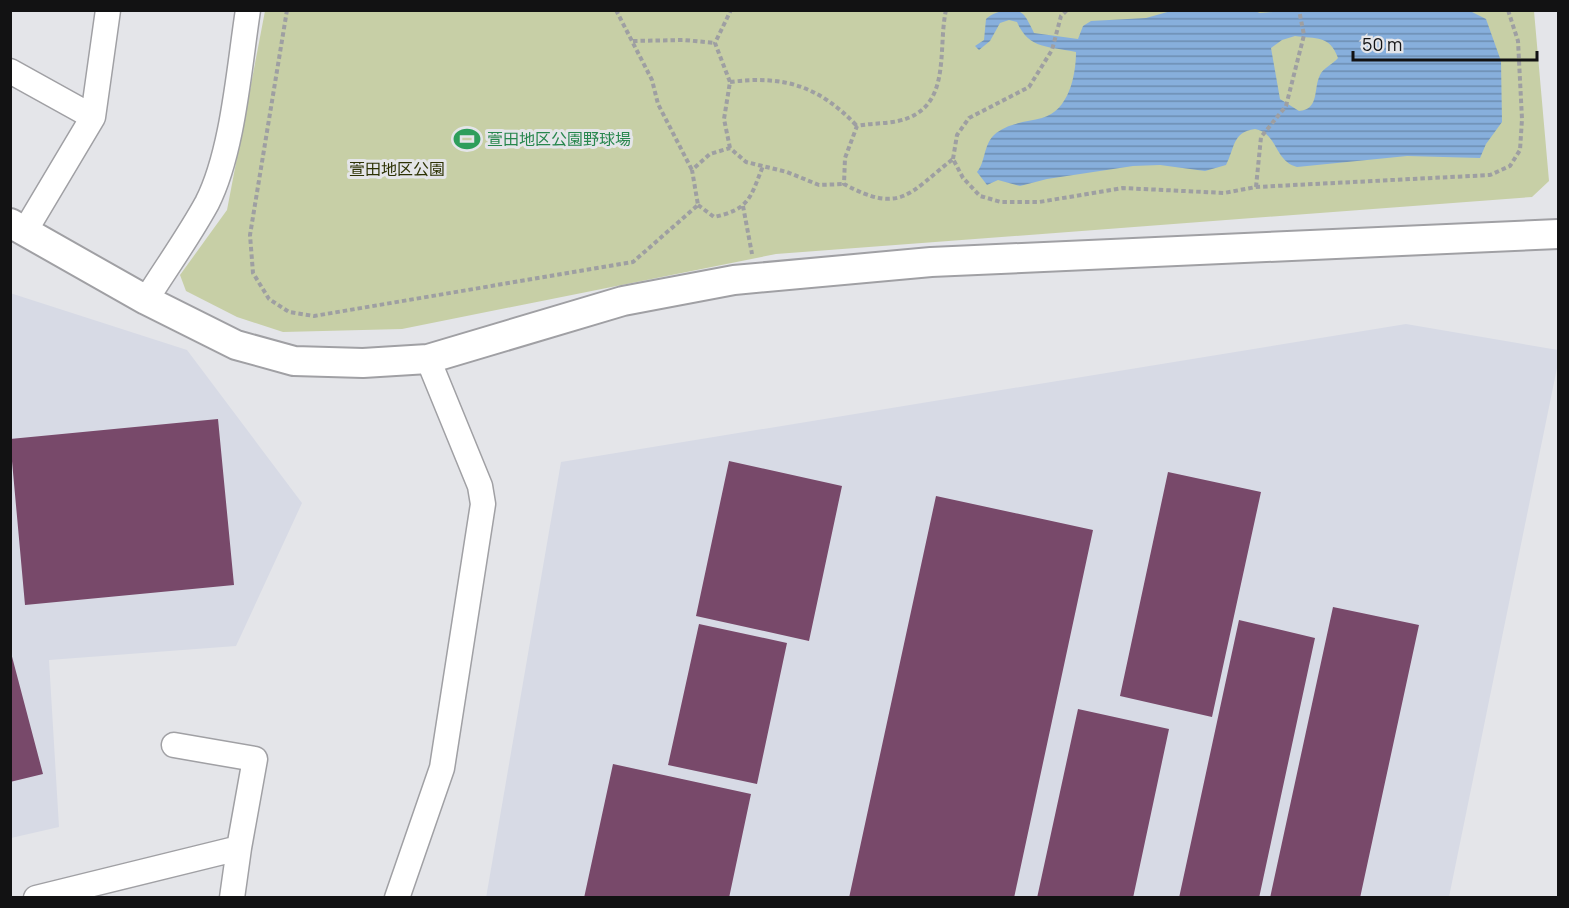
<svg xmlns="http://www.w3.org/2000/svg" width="1569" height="908" font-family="Manrope,'Noto Sans JP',sans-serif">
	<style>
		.built { fill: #d7dae5 }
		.park { fill: #c7cfa6 }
		.water { fill: url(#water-rules); fill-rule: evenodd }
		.building { fill: #78496a }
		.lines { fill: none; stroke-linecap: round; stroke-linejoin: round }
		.minor-casing { stroke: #a0a0a4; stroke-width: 27 }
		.tertiary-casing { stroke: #a0a0a4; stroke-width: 32 }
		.path { stroke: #9e9fa2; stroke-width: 4; stroke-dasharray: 4.5 3; stroke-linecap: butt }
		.minor { stroke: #fff; stroke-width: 24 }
		.tertiary { stroke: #fff; stroke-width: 28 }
		.labels { text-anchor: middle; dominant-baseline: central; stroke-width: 6; stroke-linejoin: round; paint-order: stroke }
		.leisure-label { font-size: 16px; fill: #27864d; stroke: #e4e5e9; text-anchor: start }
		.park-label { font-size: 16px; fill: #2d3204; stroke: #e4e5e9 }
	</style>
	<defs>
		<pattern id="water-rules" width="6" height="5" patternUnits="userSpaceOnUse" patternTransform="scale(1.5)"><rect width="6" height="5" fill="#87afdc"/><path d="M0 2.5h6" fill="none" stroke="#6d8db1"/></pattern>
	</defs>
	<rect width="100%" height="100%" fill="#e4e5e9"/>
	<!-- built -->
	<path class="built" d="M10,293l177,57 115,153 -66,143 -187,14 10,167 -48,11z
		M1406,324l152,26v13l-109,534 -963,1 75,-436z"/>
	<!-- park -->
	<path class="park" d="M265,11h1269l15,170 -17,16 -756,57 -374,75 -119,3 -46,-15 -51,-26 -6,-16 47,-65z"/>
	<!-- water -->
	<path class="water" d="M1252,10l8,3 36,-3 174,1 16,8 15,42 1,61 -16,22 -6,14 -73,-2 -110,11c-23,-6 -19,-34 -42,-38 -23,3 -20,19 -29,36l-21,6 -45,-6 -27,1 -86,13 -27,7 -22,-6 -11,5 -10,-13c9,-11 6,-26 17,-37 13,-12 32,-13 48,-17 27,-7 34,-43 34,-66 -26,-6 -47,-2 -59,-30l-8,-2 -9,3 -10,18 -11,9 -4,-4 9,-6 2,-21c8,-8 29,-13 38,-4 4,5 7,12 10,18l44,6 5,-13 8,-5 55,-3 25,-7zM1295,36c21,3 35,-1 43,22 -5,6 -15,10 -18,17 -7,14 0,34 -21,36l-19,-12 -9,-51 11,-8z"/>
	<!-- building -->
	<path class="building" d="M218,419l16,166 -209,20 -15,-166z
		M729,461l113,25 -33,155 -113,-25z
		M1168,472l93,20 -49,225 -92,-21z
		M936,496l157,34 -79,368h-165z
		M1333,607l86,18 -59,273h-90z
		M1239,620l76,18 -56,260h-80z
		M699,624l88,19 -30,141 -89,-19z
		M10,649l33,125 -33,8z
		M1078,709l91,20 -36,169h-96z
		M613,764l138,30 -22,104h-145z"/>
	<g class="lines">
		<!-- minor casing -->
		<g class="minor-casing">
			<path id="minor" d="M10,71l83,46
				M25,231l68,-114 15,-107
				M146,300c20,-32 43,-64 61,-97 26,-51 32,-135 41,-193
				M36,898l203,-50 16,-89 -81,-14
				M232,898l7,-50
				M397,898l45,-130 41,-264 -3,-18 -52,-127"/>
		</g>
		<!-- tertiary casing -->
		<g class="tertiary-casing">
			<path id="tertiary" d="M10,223l136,77 90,45 58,16 69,2 65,-4 195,-58 111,-21 197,-18 627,-28"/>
		</g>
		<!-- path -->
		<path class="path" d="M287,10l-37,225 3,38 16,26 20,13 25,4 319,-54 65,-57 -6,-35 18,-16 20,-6 16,14 41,10 32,13 25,-1
			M616,10l36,70 6,24 34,66
			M946,10c-9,41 7,99 -48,111 -13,3 -27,2 -41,5l-12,32 -1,26c57,31 65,9 109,-25l10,19 17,18 21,6h38l84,-14 101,5 32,-6 234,-12 20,-9 10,-16 2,-31 -4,-78 -10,-31
			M633,41l51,-1 31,3
			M730,82c54,-7 89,4 127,44
			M730,148l-6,-29 6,-37 -15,-39 16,-33
			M953,159l4,-24 12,-17 60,-31 23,-37 9,-34 6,-6
			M1256,187l5,-50 25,-31 18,-71 -5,-25
			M698,205l16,12c36,-8 36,-19 49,-51
			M743,206l9,48"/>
		<!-- minor -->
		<use href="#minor" class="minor"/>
		<!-- tertiary -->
		<use href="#tertiary" class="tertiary"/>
	</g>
	<!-- icons -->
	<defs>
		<g id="stadium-bare" transform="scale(2.07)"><path d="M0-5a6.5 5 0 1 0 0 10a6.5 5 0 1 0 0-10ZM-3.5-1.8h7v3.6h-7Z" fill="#2e9e5b" stroke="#e4e5e9" stroke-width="2.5" paint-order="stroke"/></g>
	</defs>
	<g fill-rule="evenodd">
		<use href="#stadium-bare" x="467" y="139"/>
	</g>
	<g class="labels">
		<!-- leisure labels -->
		<g class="leisure-label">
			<text x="487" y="139">萱田地区公園野球場</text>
		</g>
		<!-- park labels -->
		<g class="park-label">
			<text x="397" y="169">萱田地区公園</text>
		</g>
	</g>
	<!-- border -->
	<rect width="1569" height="908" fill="none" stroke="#121213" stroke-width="24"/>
	<!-- scale -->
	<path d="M1353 51v9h184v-9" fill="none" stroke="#121213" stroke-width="3"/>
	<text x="1362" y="51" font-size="18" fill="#121213" stroke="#e4e5e9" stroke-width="4.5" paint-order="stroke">50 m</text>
</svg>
